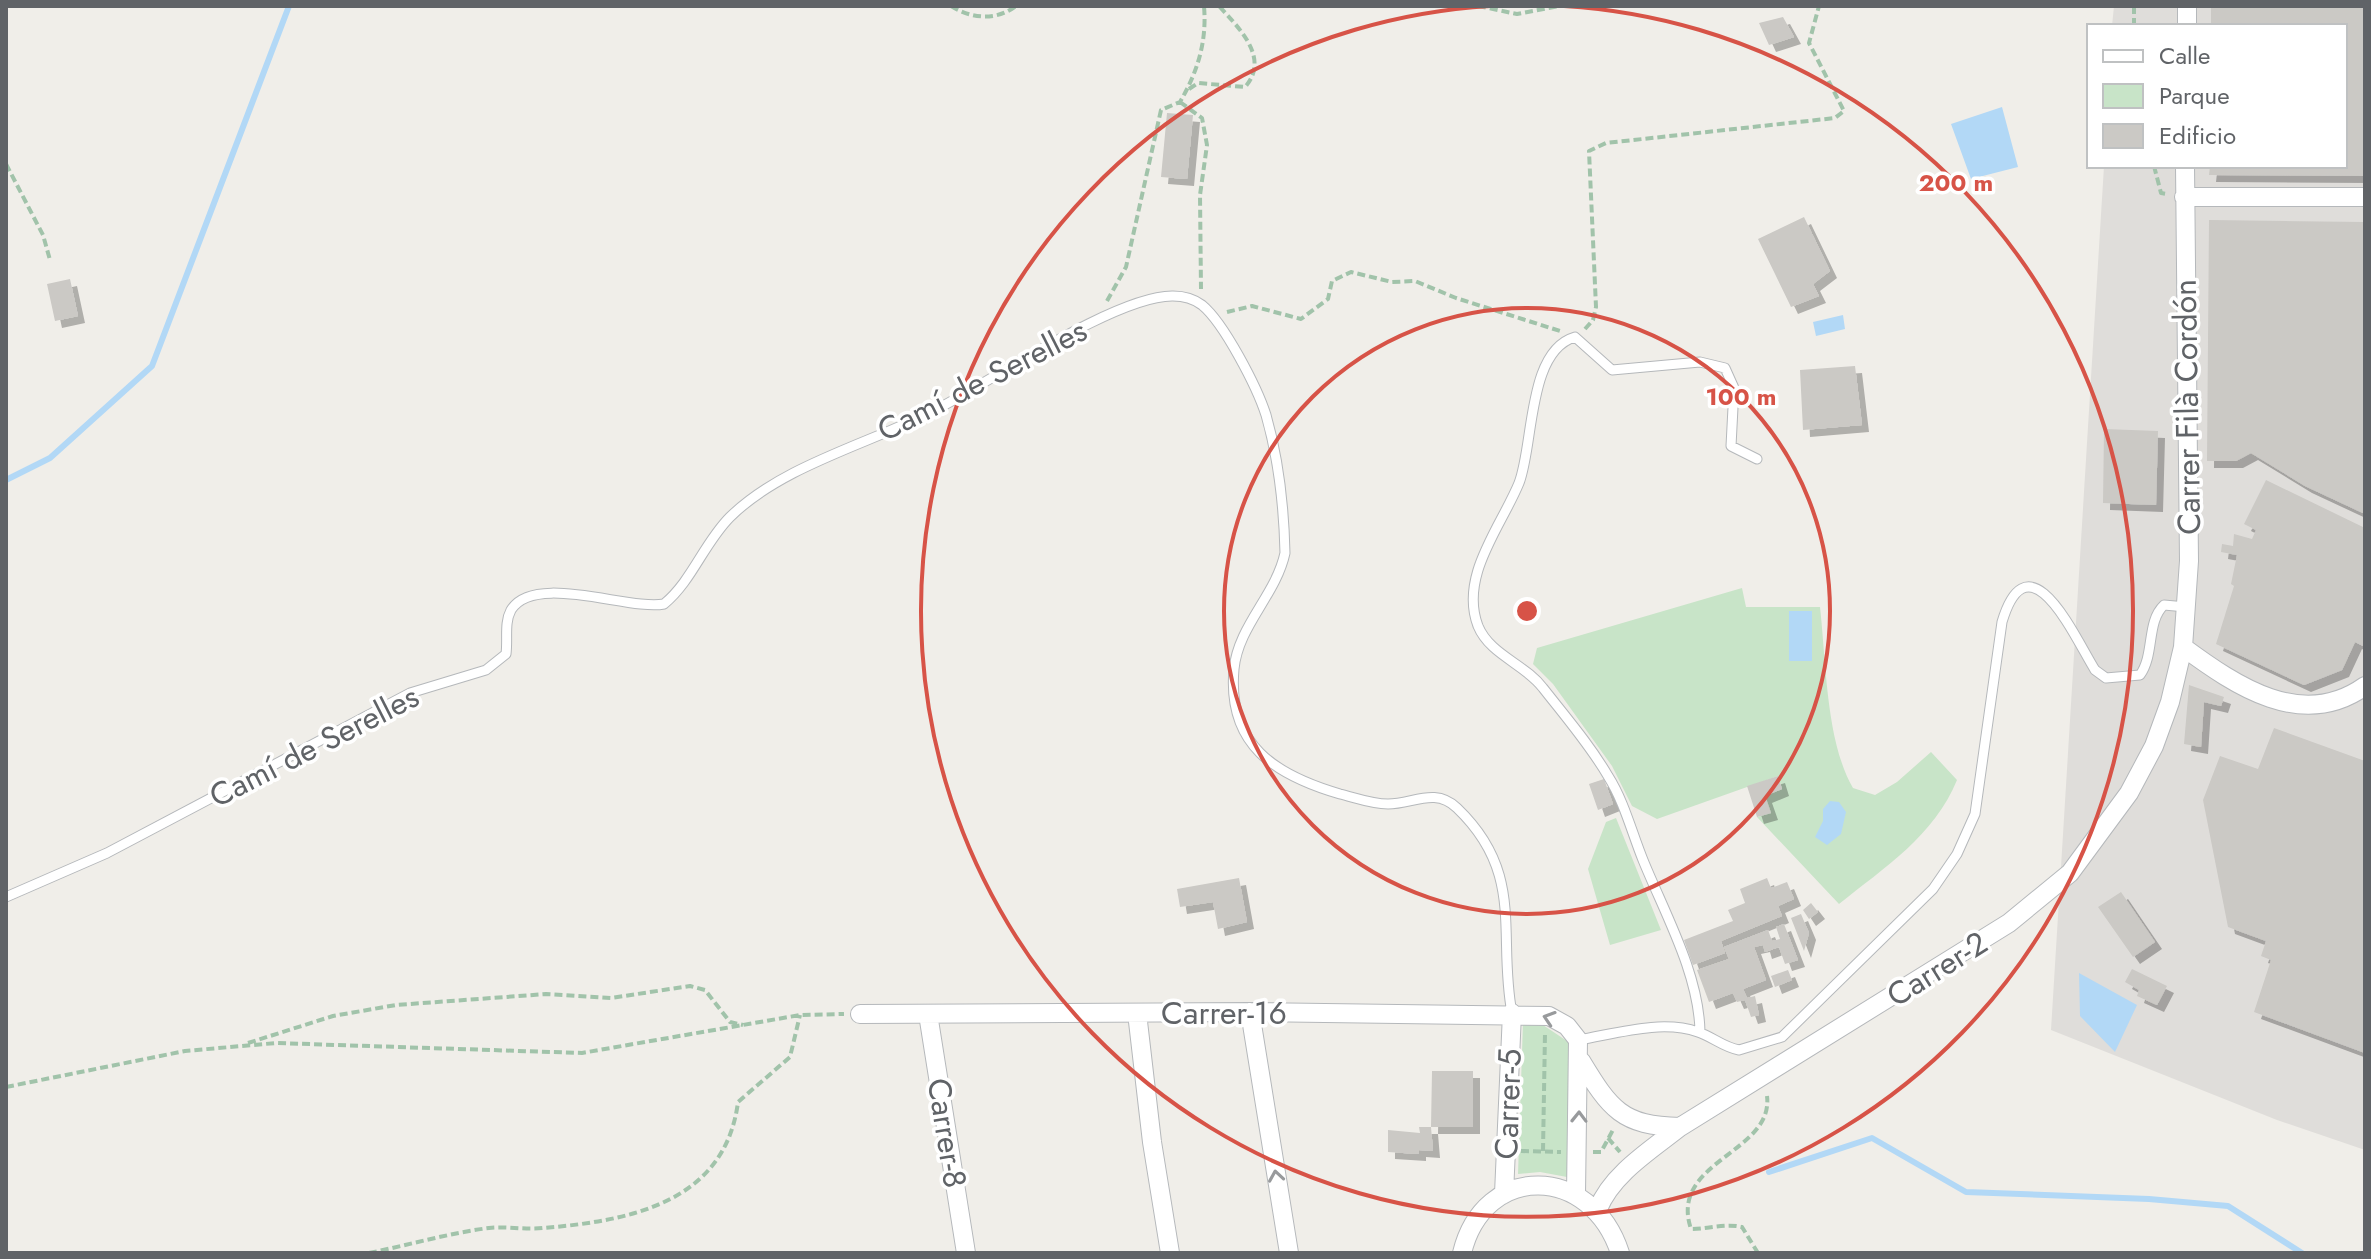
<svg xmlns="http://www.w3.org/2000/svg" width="2371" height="1259" font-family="Jost,sans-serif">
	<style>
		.industrial { fill: #dfddda }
		.green { fill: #c8e4c8 }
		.water { fill: #b2d8f6 }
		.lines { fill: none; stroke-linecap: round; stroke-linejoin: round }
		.stream { stroke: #b2d8f6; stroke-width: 6 }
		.building { fill: #cbc9c5; filter: url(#shadow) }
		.lane-casing { stroke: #b5b8bb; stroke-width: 11 }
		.street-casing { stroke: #b5b8bb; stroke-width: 20 }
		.path { stroke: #a1c3aa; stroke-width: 4; stroke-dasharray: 8 4; stroke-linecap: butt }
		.lane { stroke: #fff; stroke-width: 9 }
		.street { stroke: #fff; stroke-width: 18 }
		.oneway { stroke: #989a9c }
		.ring { fill: none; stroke: #d75347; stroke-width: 4 }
		.labels { text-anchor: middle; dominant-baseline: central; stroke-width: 7; stroke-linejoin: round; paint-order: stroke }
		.street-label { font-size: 32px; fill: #606367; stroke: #fff }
		.centre { fill: #d75347; stroke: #fff; stroke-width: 4 }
		.ring-label { font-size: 24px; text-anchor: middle; font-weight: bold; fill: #d75347; stroke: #fff; stroke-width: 7; stroke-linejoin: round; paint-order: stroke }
	</style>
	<defs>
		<filter id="shadow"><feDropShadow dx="7" dy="7" stdDeviation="0" flood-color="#0004"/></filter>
	</defs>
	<rect width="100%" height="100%" fill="#f0eee9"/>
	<!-- industrial -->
	<path class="industrial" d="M2114,6h251v1144l-88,-30 -226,-90 53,-864h241v-140h-233z"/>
	<!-- green -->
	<path class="green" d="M1742,588l4,19h74c6,53 6,135 33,181l22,7 22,-13 34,-30 26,28c-23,56 -72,87 -118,124l-82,-87 13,-4 -5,-17 17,-7 -4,-13 -121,43 -25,-13 -20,-40 -59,-82 -20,-20 4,-16z
		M1616,818l45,112 -51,15 -22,-76 18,-47z
		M1537,1021l33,22 -3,134 -27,-5 -22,2 5,-152z"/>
	<!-- water -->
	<path class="water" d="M2002,107l16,60 -47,12 -20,-55z
		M1843,315l2,14 -29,7 -3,-14z
		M1789,611h23v50h-23z
		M1830,801l9,1 7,10 -5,22 -14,11 -12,-8 8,-16v-12z
		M2079,973l58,32 -22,47 -35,-36z"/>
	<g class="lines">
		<!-- stream -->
		<path class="stream" d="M6,480l44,-22 102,-92 137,-360
			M1769,1172l103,-34 94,54 183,7 79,7 74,47"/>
	</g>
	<!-- building -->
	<path class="building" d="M2211,6h154v170l-156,-1 1,-9h135v-140h-134z
		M1783,17l11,20 -25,8 -10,-22z
		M1167,113l26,2 -6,64 -26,-2z
		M1804,217l26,54 -17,13 6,12 -28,11 -33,-68z
		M2209,220l156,2v292l-60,-28 -54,-33 -15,8h-29z
		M70,279l8,37 -23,5 -8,-37z
		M1855,366l7,59 -59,5 -3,-60z
		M2104,429l54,2 -2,74 -53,-2z
		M2266,480l99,48v119l-10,-5 -13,28 -38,15 -88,-41 18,-58 -3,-2 6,-29 -16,-3 1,-8 11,2 1,-12 18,5 4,-9 -12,-6z
		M2189,685l35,12 -3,9 -17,-4 -3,45 -17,-3z
		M2274,728l91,33v292l-111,-41 17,-52 -10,-4 5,-15 -38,-14 -25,-127 17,-44 38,13z
		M1778,776l4,13 -17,7 6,17 -14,4 -10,-31z
		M1604,779l9,25 -15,6 -9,-26z
		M1239,878l8,44 -29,7 -5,-27 -33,5 -3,-18z
		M1767,878l4,10 16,-6 7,17 -16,7 4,10 -61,25 4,12 -32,12 -9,-25 49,-19 -5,-11 17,-7 -5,-14z
		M2121,892l34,50 -22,15 -35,-50z
		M1811,903l7,9 -9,7 -6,-9z
		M1801,914l8,19 -5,18 -13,-33z
		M1784,924l14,36 -13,4 -6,-17 -14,5 -2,-7 -9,2 12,33 -23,9 4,9 8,-2 4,19 -8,2 -6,-17 -8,2 -4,-9 -24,9 -12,-32 32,-11 -5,-12 44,-17 4,11 8,-2 -4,-12z
		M2132,969l35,17 -10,19 -20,-9 2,-6 -14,-8z
		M1788,970l4,10 -17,7 -4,-11z
		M1432,1071h41v56h-42z
		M1419,1127h12l2,24 -14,-1v4l-31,-2v-22l32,3z"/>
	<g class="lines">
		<!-- lane casing -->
		<g class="lane-casing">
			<path id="lane" d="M6,897l101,-44 303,-160 76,-23 20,-16c2,-15 -2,-31 5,-44 23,-38 119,1 153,-6 28,-23 40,-61 66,-87 54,-53 143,-74 209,-109 54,-28 179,-113 234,-112 10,0 21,3 29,9 22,18 55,82 64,110 12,42 18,94 19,138 -9,42 -47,73 -51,116 -7,76 41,106 106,125 16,4 32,10 48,10 25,0 47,-17 69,4 69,66 40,127 55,205
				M1700,1032c-1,-58 -35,-118 -57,-172 -11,-27 -19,-59 -35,-84 -18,-31 -43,-60 -65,-88 -18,-24 -53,-33 -65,-62 -19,-50 23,-99 41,-143 15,-38 8,-132 56,-146l37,33 88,-8 25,6 9,20 -3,58 26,13
				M1578,1040c37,-6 83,-21 120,-8 15,5 25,15 41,18l43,-13 151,-148 24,-35 18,-40 27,-192c27,-90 74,18 93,48l11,8 34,-3c15,-21 6,-53 24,-70l22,2"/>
		</g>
		<!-- street casing -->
		<g class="street-casing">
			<path id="street" d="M2187,26v-20
				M2184,197h181
				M2183,647c53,39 119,84 182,39
				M1250,1012l39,241
				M1137,1013l15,129 18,111
				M860,1014l390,-2 299,4 18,10 11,14 -2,154
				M928,1014l38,239
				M1581,1061c29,48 41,65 99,66
				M1504,1194l8,-181
				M1598,1209c14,-35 53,-59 82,-82l329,-204 61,-50 59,-80 25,-47 16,-44 13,-55 6,-86 -4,-395
				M1462,1253c22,-91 129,-89 158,0"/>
		</g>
		<!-- path -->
		<path class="path" d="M951,6c21,13 45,15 65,0
			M1478,6l39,8 42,-8
			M2134,6v20
			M1189,89l9,-6 47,4c26,-29 -7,-60 -26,-81
			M1180,102l22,16 5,27 -7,50 1,94
			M6,164l37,71 7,25
			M2154,166l7,27 6,1
			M1107,301l19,-34 35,-157 19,-8c18,-31 27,-61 24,-96
			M1227,312l25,-6 49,13 27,-20 4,-18 19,-9 41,10 23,-1 41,17 104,33
			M1585,329l8,-9 3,-13 -7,-156 17,-8 229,-25 9,-7 -35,-68 10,-37
			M248,1043l85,-27 63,-11 150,-11 65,4 79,-12 15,4 25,32 13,3
			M6,1087l179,-36 91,-8 306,10 218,-38 44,-1
			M1608,1138l12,14
			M1521,1151l40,1
			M1543,1151l2,-118
			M1593,1152h8l13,-24
			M369,1253c40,-8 80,-20 120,-25 17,-2 36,2 54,0 86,-7 182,-25 195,-126l52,-45 10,-42
			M1758,1253l-16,-26c-17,-4 -33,2 -51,2 -23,-68 83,-76 76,-133"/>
		<!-- lane -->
		<use href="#lane" class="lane"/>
		<!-- street -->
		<use href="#street" class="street"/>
	</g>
	<!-- one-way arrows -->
	<defs><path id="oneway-chevron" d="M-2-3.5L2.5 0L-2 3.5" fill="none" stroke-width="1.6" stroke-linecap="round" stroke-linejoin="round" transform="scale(2)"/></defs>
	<g class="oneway">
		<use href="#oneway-chevron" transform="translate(1549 1018) rotate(-162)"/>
		<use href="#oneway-chevron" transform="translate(1579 1117) rotate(-89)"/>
		<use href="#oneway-chevron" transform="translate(1276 1176) rotate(-99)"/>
	</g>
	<!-- distance rings -->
	<g class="ring">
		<circle cx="1527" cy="611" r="303"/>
		<path d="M1564 6A606 606 0 1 1 1490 6"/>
	</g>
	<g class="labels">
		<!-- street labels -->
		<g class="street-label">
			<text transform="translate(982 380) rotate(-27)">Camí de Serelles</text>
			<text transform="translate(2187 407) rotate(-91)">Carrer Filà Cordón</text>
			<text transform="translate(314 746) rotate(-27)">Camí de Serelles</text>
			<text transform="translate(1937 969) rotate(-32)">Carrer-2</text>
			<text x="1224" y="1013">Carrer-16</text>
			<text transform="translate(1508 1104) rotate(-88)">Carrer-5</text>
			<text transform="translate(947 1133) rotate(81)">Carrer-8</text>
		</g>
	</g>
	<circle cx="1527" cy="611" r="12" class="centre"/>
	<g class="ring-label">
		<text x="1956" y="191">200 m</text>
		<text x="1741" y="405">100 m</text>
	</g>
	<!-- border -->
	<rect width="2371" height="1259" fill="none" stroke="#606367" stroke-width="16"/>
	<!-- legend -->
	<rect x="2087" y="24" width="260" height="144" fill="#ffffff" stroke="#bfc1c2" stroke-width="2"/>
	<rect x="2103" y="50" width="40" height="12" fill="#ffffff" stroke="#bfc1c2" stroke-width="2"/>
	<text x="2159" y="64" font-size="24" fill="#606367">Calle</text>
	<rect x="2103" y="84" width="40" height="24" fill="#c8e4c8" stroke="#bfc1c2" stroke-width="2"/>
	<text x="2159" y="104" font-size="24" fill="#606367">Parque</text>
	<rect x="2103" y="124" width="40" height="24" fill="#cbc9c5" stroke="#bfc1c2" stroke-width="2"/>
	<text x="2159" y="144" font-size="24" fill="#606367">Edificio</text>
</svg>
